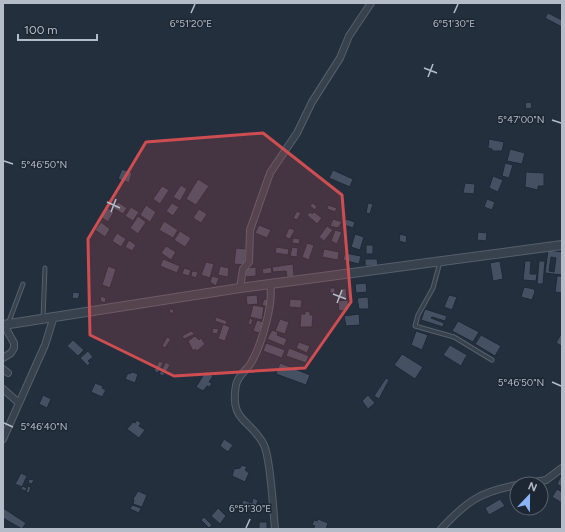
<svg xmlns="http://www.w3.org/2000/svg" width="565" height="532" font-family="Figtree,sans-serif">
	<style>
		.building { fill: #455162; stroke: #1f2835; fill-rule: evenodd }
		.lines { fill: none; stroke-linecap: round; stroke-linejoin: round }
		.service-casing { stroke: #565f6c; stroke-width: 5 }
		.minor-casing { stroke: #565f6c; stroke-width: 8 }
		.tertiary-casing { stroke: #565f6c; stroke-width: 10 }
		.service { stroke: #38414e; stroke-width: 3 }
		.minor { stroke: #38414e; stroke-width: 6 }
		.tertiary { stroke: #38414e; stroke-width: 8 }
		.marked { fill: #ce4d50; fill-opacity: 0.2; stroke: #ce4d50; stroke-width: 3; stroke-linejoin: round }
		.ticks { fill: none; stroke: #b4bcc9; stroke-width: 1.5 }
		.ticks-label { font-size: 10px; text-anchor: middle; fill: #b4bcc9; stroke: #1d2633; stroke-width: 3; stroke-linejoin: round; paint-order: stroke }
	</style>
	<rect width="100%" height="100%" fill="#242f3e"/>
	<!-- building -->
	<path class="building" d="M548,13l14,7v7l-17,-9z
		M531,102l1,6 -6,1 -1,-6z
		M489,139l15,3 -2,9h-10v-2l-4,-1z
		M510,149l15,4 -3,11 -15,-3z
		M505,163l8,2 -4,13 -7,-2z
		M122,169l10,4 -3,10 -4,-2 -1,3 -4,-2 1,-2 -3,-1z
		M333,170l20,9 -3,8 -21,-9z
		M526,172l18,1v13h-6v4l-13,-3z
		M493,176l10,4 -5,12 -9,-4z
		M198,179l11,7 -13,19 -10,-6z
		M465,183l10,1 -1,10 -11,-1z
		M181,185l6,4 -7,12 -7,-4z
		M162,186l7,4 -9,14 -7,-5z
		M487,199l8,3 -3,8 -8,-3z
		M118,202l9,6 -4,6 -10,-6z
		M172,203l7,4 -6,9 -7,-5z
		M312,203l5,3 -2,4 -5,-4z
		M368,203l5,1 -3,10 -4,-1z
		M146,205l10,7 -6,10 -10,-7z
		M328,205l9,3 -2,4 -8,-3z
		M106,207l8,5 -6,10 -8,-6z
		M131,207l8,5 -6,9 -8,-5z
		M199,209l8,5 -6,9 -8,-5z
		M297,211l4,2 -4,7 -4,-2z
		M310,212l2,2 2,-2 8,6 -5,6 -10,-9z
		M138,216l8,6 -8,12 -8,-6z
		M333,219l9,3 -4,6 -8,-2z
		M346,219l9,3 -2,6 -9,-3z
		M164,221l14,9 -5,8 -14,-8z
		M101,222l9,7 -5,8 -10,-7z
		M259,225l12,5 -4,8 -12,-5z
		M327,226l6,4 -9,11 -5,-4z
		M289,228l6,2 -5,9 -5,-2z
		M335,230l7,2 -5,12 -6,-3z
		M180,231l11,7 -6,9 -11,-7z
		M478,232l9,1 -1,8 -9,-1z
		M117,233l9,6 -5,8 -9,-6z
		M355,234l9,3 -4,13 -9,-3z
		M400,234l7,2 -1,7 -7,-2z
		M293,238l7,1 -1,5 -7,-1z
		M129,240l7,5 -4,6 -7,-4z
		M307,243l7,2 -5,15 -7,-3z
		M366,245h7v9h-7z
		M166,246l10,6 -5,8 -10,-7z
		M276,247l13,2 -1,6 -13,-2z
		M292,247l6,1 -1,9 -7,-1z
		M236,248l10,1 -1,16 -11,-1z
		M324,249l15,3 -1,8 -16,-3z
		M548,250l14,2v23l-17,-2zM551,257l5,1 -2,14 -5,-1z
		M345,253l16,3 -2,8 -16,-4z
		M163,259l17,7 -3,7 -17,-7z
		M365,259h12l1,7h-13z
		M500,261l3,18 -10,2 -3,-18z
		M525,261h6l-1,13h7l-1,7 -13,-1z
		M539,261h6l-2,23h-6z
		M206,262l8,2 -4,14 -9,-3z
		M293,264l1,12 -7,1 -1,-6 -13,1 -1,-5z
		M108,266l8,3 -6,19 -8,-3z
		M220,266l9,2 -1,9 -10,-2z
		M256,267v9l-10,1 -1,-9z
		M271,267l1,6 -9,1 -1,-5z
		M184,268l7,2 -2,6 -7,-2z
		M192,271l6,1 -2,6 -5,-2z
		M212,276l7,2 -3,8 -6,-4z
		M557,276h5v17l-7,-1z
		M366,283l1,9 -11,1 -1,-9z
		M524,287l10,2 1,3 -3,8 -11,-3z
		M330,288h5v5h-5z
		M346,288l1,10 -6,1 -1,-10z
		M73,292l7,1 -2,6 -6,-1z
		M257,295l1,9 -11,1 -1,-9z
		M449,295l8,2 -5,13 -8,-3z
		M101,296l5,2 -1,5 -5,-2z
		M368,297l1,12h-10l-2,-11z
		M264,299l6,2 -2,6 -6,-2z
		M290,299l12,1 -1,8 -12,-1z
		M348,300l1,10 -10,1 -1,-10z
		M253,305l11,2 -2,13 -12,-3z
		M169,309h4l1,4h-4z
		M425,309l22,7 -2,5 -13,-4 -1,1 13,5 -1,4 -22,-7z
		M305,311l5,1v3h3l-1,12h-12l1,-13h4z
		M359,314l1,11 -14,1 -2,-10z
		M216,317l11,4 -1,4 -11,-4z
		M250,318l3,2 -2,5 -3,-1z
		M280,319l9,3 -4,12 -10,-3z
		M257,320l6,2v2l-4,9 -6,-2z
		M458,321l21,11 -6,10 -21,-11z
		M223,324l7,3 -5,14 -7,-2z
		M213,328l6,1 -2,5 -5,-1z
		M272,330l6,2 -1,3 10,4 -3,7 -17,-7z
		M191,331l4,3 -11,5 -2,-3z
		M416,331l12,4 -6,15 -11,-5z
		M562,332v14l-6,-3z
		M481,335l20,11 -6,10 -20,-12z
		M195,336l4,4 2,-2 4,6 -8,7 -2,-2 -2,2 -5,-10z
		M167,337l4,2 -6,9 -3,-2z
		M73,340l11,10 -6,6 -11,-10z
		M299,342l11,4 -3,7 -11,-5z
		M266,343l19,7 -3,8 -19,-7z
		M450,345l17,10 -6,11 -18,-11z
		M289,348l20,8 -3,7 -20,-7z
		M88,351l5,6 -5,4 2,2 -2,3 -8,-8z
		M402,354l21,13 -8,12 -21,-14z
		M159,361l4,2 -5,10 -4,-2z
		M166,362l4,3 -4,7 -4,-3z
		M280,363l30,12 -4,10 -30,-11z
		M161,371l4,2 -2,3 -4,-2z
		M206,371l7,5 -4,6 3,1 -2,4 -3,-1 -4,5 -7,-4z
		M132,372l6,2 -3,9 -10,-4 3,-6 2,1z
		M386,378l3,2 -10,19 -5,-3z
		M95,383l8,3 -1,2 4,2 -4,7 -11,-5z
		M43,395l8,4 -4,9 -8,-4z
		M368,395l7,8 -7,6 -6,-8z
		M137,420l4,3 -2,3 6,4 -6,8 -12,-9 6,-7 2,1z
		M224,439l9,6 -5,7 -8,-6z
		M242,465l5,2 -2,3 4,3 -4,9 -13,-6 2,-7 6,-1z
		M21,473l6,3 -5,11 -7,-3z
		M561,476l1,1v10l-5,-3z
		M29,479l5,1 -2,4 -4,-1z
		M22,486l5,2 -2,3 -4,-2z
		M28,486l3,1 -2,6 -3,-1z
		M557,489l5,3v11l-10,-6z
		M138,491l9,4 -5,12 -9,-3 1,-4 -1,-1z
		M253,498l5,2 -4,12 -13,-5 2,-7 9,3z
		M500,499l5,7 -16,9 -4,-7z
		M132,505l9,3 -2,5 -9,-4z
		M3,508l23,15 -4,6 -19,-11z
		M218,508l8,8 -6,8 -9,-8z
		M204,517l8,8 -3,3 -8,-8z
		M318,519l10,4 -2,6h-13l2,-3 -3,-1 2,-5 3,1z
		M259,522h8v6l4,1h-12z"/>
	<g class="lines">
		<!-- service casing -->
		<g class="service-casing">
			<path id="service" d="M440,262l-7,26 -15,27 -3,11 39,11 38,23
				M43,318l2,-50
				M8,324l15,-40"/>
		</g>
		<!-- minor casing -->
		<g class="minor-casing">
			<path id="minor" d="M270,285c4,18 -9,61 -19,78 -5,8 -13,12 -15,22 -7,37 15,34 28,60 7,15 9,65 11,84
				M240,288l3,-19 6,-7 1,-32 20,-57 27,-40 15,-31 28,-44 9,-22 22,-33
				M3,358l8,-5 3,-5v-5l-10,-18
				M3,369l5,4
				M3,389l16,14
				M3,439l42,-94 9,-29
				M522,484l24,-4 16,-12
				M441,529c26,-28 39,-37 76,-44"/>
		</g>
		<!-- tertiary casing -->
		<g class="tertiary-casing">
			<path id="tertiary" d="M3,325l237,-37 322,-43"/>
		</g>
		<!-- service -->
		<use href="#service" class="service"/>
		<!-- minor -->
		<use href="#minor" class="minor"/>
		<!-- tertiary -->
		<use href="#tertiary" class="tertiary"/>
	</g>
	<!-- marked area -->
	<path class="marked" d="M263,133l79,62 9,107 -46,66 -131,8 -84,-41 -2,-96 58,-97z"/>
	<!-- ticks -->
	<path class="ticks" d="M191,13l4,-9M454,13l4,-9M424,68l13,5M428,77l5,-13M552,120l9,3M4,161l9,3M107,202l13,6M111,212l5,-13M333,294l13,5M337,303l5,-13M552,382l9,4M4,423l9,4M246,528l4,-9"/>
	<g class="ticks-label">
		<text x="191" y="27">6°51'20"E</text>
		<text x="454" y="27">6°51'30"E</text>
		<text x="521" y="123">5°47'00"N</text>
		<text x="44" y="168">5°46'50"N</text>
		<text x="521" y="386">5°46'50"N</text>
		<text x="44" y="430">5°46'40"N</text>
		<text x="250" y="512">6°51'30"E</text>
	</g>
	<!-- border -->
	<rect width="565" height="532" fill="none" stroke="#b4bcc9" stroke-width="8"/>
	<!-- north arrow -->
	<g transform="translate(529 496) rotate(22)"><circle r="19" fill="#1d2633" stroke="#59626f"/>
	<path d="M0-3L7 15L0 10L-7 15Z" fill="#8ab4f8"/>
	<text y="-6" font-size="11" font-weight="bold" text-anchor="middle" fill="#b4bcc9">N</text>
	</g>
	<!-- scale -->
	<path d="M18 34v6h79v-6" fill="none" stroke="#b4bcc9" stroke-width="2"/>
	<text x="24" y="34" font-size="12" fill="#b4bcc9" stroke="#1d2633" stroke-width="3" paint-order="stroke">100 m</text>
</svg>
